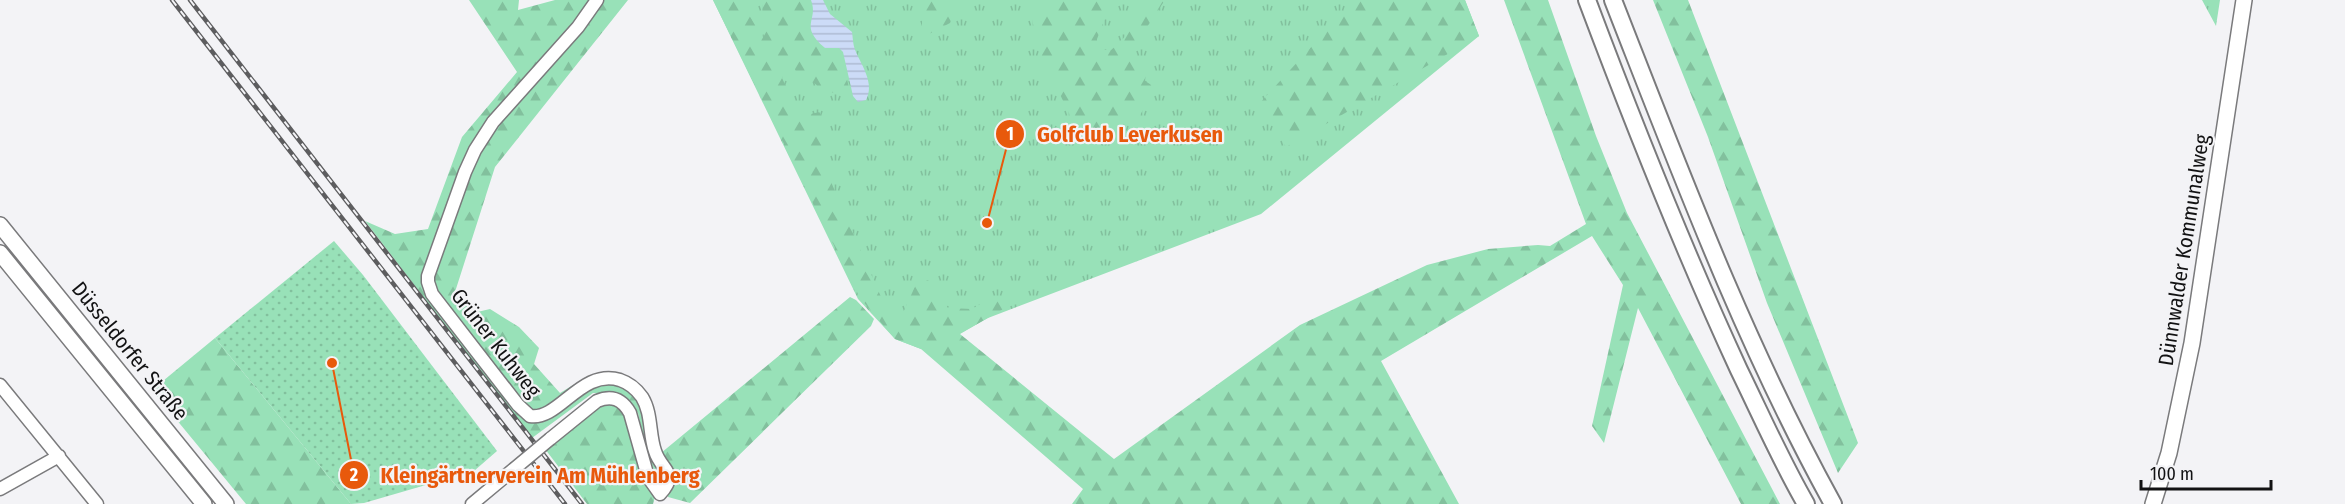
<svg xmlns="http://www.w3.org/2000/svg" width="2345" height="504" font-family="'Fira Sans Condensed',sans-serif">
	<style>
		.grass { fill: url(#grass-tufts) }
		.forest { fill: url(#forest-firs) }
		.garden { fill: url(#garden-dots) }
		.water { fill: url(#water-rules) }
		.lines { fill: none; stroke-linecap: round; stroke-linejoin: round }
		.minor-casing { stroke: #7a7a7c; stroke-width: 15 }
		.major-casing { stroke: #7a7a7c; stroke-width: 18 }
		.highway-casing { stroke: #7a7a7c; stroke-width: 20 }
		.minor { stroke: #fff; stroke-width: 12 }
		.major { stroke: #fff; stroke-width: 15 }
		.highway { stroke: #fff; stroke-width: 16 }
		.rail-casing { stroke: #5d5d5f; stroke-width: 4.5 }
		.rail { stroke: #f3f3f6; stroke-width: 2; stroke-dasharray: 7; stroke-linecap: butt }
		.minor-bridge-casing { stroke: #7a7a7c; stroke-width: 15; stroke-linecap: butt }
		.minor-bridge { stroke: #fff; stroke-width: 12 }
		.labels { text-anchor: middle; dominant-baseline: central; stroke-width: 4.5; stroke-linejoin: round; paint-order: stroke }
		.street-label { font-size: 21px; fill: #121213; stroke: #f3f3f6 }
		.leader { fill: none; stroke: #e8590c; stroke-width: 2 }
		.callout-dot { fill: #e8590c; stroke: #f3f3f6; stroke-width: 2 }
		.mark-label { font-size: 18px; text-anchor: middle; font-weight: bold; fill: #fff }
		.callout-label { font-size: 22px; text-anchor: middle; font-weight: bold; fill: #e8590c; stroke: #f3f3f6; stroke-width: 4.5; stroke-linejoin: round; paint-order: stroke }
	</style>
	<defs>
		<pattern id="grass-tufts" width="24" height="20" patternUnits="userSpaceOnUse" patternTransform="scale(1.5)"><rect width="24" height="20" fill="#98e1b8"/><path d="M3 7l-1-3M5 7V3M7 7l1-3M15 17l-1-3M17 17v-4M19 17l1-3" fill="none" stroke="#82c09d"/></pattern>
		<pattern id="forest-firs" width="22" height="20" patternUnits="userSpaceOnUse" patternTransform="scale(1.5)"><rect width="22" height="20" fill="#98e1b8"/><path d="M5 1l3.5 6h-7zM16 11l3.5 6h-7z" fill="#82c09d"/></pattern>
		<pattern id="garden-dots" width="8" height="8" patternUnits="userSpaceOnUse" patternTransform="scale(1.5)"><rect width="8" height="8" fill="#98e1b8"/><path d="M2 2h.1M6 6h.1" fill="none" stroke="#82c09d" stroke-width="1.8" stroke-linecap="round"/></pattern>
		<pattern id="water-rules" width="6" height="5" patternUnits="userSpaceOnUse" patternTransform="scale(1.5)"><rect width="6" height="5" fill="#ccdbf7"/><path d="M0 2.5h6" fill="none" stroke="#aebbd3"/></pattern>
	</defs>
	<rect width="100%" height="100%" fill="#f3f3f6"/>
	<!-- grass -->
	<path class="grass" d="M713,0h752l14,36 -218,178 -273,104 -29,16 -38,15 -26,-10 -37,-40z
		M2202,0h18l-4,26z"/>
	<!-- forest -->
	<path class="forest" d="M469,0h50l-1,10 37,-10h73l-133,167 -40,125 18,21 17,-4 29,18 20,21 -5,16 26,29 28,-17 30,6 22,18 27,76 -9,3 -12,-28 -8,-38 -18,-19 -27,-1 -61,45 -167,-217 30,13 33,-5 34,-92 55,-65z
		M713,0h27l24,39 -2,-39h47c5,13 -2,14 -2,25 0,10 9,19 16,25h17l11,46 -26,-5 -36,-26 -7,13 18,38 20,-4 8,63 60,138h15l14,-31 11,-2 20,28 24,1 15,-9 12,1 6,7 -45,26 154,125 186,-134 127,-60 61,-16 50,-4 12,1 36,-22 -82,-224h44l48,136 31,77 153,291h-39l-103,-196 -34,135 -12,-17 31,-141 -31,-49 -211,125 78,143h-387l11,-15 -162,-140 -26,-10 -35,-41z
		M919,0h33l3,11 -5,12 -23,12 -5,-1v-25z
		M1047,0h65l-15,39v11h14c17,-13 26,-31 36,-50h18l-34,51 3,6 13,8 -2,16 8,5v6l-14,25 -59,22 -7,-4 -4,-22 -17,-35 -11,-16 -9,-43z
		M1354,0h111l14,36 -193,111 -27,-43z
		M1653,0h35l170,443 -20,30 -71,-170 -59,-166z
		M850,297l6,3 18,19 -3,7 -181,177 -22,-6 -7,-44z
		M215,338l136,166h-105l-94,-114z
		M597,404h18l11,12 29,81 -2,7h-66l-42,-55z"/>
	<!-- garden -->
	<path class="garden" d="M334,241l29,34 134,176 -23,20 -110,32 -13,1 -136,-166z"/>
	<!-- water -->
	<path class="water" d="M811,0h12l7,14 22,18c1,7 1,14 4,20 6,14 19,32 10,48l-8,2 -5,-6 -10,-44 -4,-4h-14c-27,-23 -6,-27 -14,-48z"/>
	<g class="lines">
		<!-- minor casing -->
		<g class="minor-casing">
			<path id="minor" d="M0,385l97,119
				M550,439l47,-38c15,-6 25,-2 33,12l18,64 12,17c20,-22 1,-23 -5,-43 -6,-17 -3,-38 -13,-54 -5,-7 -13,-14 -22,-17 -39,-12 -61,41 -90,36l-12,-11 -86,-111 -4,-12v-6l37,-104 10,-22 18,-28 85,-95 19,-27
				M0,489l59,-33
				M472,504l42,-35"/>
		</g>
		<!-- major casing -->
		<g class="major-casing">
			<path id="major" d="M0,225l226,279
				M0,253l204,251
				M2153,504l16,-51 23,-110 52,-343"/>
		</g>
		<!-- highway casing -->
		<g class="highway-casing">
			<path id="highway" d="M1587,0c47,125 96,249 152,370 22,45 42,91 67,134
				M1613,0c67,171 131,343 220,504"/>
		</g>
		<!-- minor -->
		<use href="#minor" class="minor"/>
		<!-- major -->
		<use href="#major" class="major"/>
		<!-- highway -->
		<use href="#highway" class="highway"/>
		<!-- rail casing -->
		<g class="rail-casing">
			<path id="rail" d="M172,0l393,504
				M190,0l392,504"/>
		</g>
		<!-- rail -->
		<use href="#rail" class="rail"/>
		<!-- minor-bridge casing -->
		<g class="minor-bridge-casing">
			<path id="minor-bridge" d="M514,469l36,-30"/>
		</g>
		<!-- minor-bridge -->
		<use href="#minor-bridge" class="minor-bridge"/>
	</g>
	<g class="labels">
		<!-- street labels -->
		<g class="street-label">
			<text transform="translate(2184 250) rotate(-81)">Dünnwalder Kommunalweg</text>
			<text transform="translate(496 343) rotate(52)">Grüner Kuhweg</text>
			<text transform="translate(130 351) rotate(51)">Düsseldorfer Straße</text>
		</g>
	</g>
	<!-- callouts -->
	<path class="leader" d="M987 223L1010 134M332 363L354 475"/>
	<g class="callout-dot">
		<circle cx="987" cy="223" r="6"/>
		<circle cx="332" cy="363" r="6"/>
		<circle cx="1010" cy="134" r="15"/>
		<circle cx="354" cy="475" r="15"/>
	</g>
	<g class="mark-label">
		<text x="1010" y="140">1</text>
		<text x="354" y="481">2</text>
	</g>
	<g class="callout-label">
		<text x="1130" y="142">Golfclub Leverkusen</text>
		<text x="540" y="483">Kleingärtnerverein Am Mühlenberg</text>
	</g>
	<!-- scale -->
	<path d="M2141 480v9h130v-9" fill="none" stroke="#121213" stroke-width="3"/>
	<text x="2150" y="480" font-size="18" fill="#121213" stroke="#f3f3f6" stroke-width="4.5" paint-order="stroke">100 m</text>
</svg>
